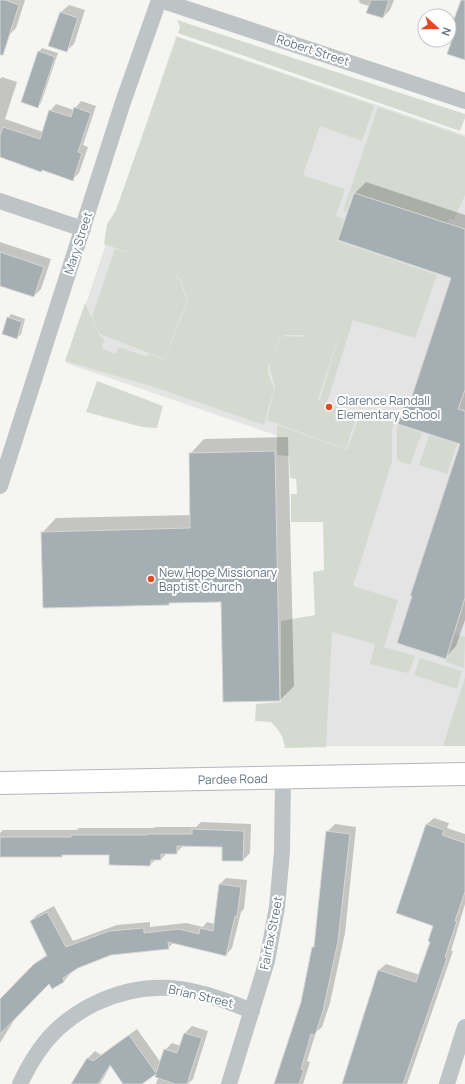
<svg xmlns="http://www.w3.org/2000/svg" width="465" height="1084" font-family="Manrope,sans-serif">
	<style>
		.built { fill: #e3e4e3 }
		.green { fill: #d5dad1 }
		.shadow { fill: #0003 }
		.building { fill: #a5aeb3; stroke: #d7d7d4 }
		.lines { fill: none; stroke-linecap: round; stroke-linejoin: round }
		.secondary-casing { stroke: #b1b7bb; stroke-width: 24 }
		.minor { stroke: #bec3c6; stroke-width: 16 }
		.secondary { stroke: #fff; stroke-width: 22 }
		.poi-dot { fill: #e34a24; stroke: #fff; stroke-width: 1.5 }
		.labels { text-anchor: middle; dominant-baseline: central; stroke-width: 4; stroke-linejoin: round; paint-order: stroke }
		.street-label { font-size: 12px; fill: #647683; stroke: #fff }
		.poi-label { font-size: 12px; fill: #647683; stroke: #fff; text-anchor: start }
	</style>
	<rect width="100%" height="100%" fill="#f5f5f2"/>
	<!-- built -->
	<path class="built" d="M176,36l289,99v582l-9,29h-169l60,-192 -28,-104 -253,-87z"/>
	<!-- green -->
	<path class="green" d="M177,20l288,94v4l-5,13 -282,-98 2,-6z
		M177,37l196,68 1,2 -12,34 -42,-15 -17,49 42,14 -9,27 8,3 -7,22 100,34 -22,63 -62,-18 -26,83 -7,-3 21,-72 -2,-4 -14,-5 13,5 3,4 -23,72 33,13 3,3 1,5 -9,28 -79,-29 8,-34 -5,-17v-3l10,-27 5,-3 17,1 3,-2h-20l-6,4 -7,22 -4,5v8l6,14 -10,37 -110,-38 -89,-26 20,-58 15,33 4,4 -2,8 13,6 4,-7 28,10 1,-3 16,6 24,-59 -7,-21 -14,-15 13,15 7,21 -23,58 -64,-25 -8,-17 23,-68 21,6 -32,-11 3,-20 9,-14z
		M378,107l87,30v58l-11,25 -5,-2 -1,5 -95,-31 -7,20 -3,-1z
		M97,381l66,25 -6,22 -15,-1 -56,-15z
		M357,410l37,12 -2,7v32l-39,125 45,14 -14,47 31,9 -5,14 -3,3 -37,-9 5,-20 -43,-12 -6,115 -41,1c-2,-12 -5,-17 -14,-26l-16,-1 1,-17 25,-2v-81l34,-6 -2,-43 11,-2 -1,-48h-32v-28h6l-1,-15 -6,-1 -1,-22 -12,-1v-30l70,25 11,-31 -2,-6z
		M398,425l24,8 -12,32 -13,-5v-31z
		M429,435l23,7 1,-2 5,1 -11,33 -28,-9z
		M455,634l10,3 -1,31 -18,-6z
		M420,658l42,13 -5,18 -43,-14z
		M465,677v69h-22z"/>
	<!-- shadow -->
	<path class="shadow" d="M0,0h25l-9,28 -7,7 -9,-3z
		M357,0h37l-4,10 -7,7 -14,-11 -10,-3 1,-2z
		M69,5l16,5 -11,34 -8,7 -16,-5 11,-34z
		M42,48l16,5 -17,50 -4,3 2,-54z
		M2,77l15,5 -12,37 38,13 7,-21 6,-7 18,6 7,-9 15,5 -13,39 5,2 -9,26 -7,7 -72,-24v-77z
		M366,182l99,33v405l-9,26 -11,12 16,-215 -54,-41 6,-7 39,-118 -98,-83z
		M0,242l51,17 -10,30 -7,7 -34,-11z
		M11,314l14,5 -4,15 -4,4 -9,-20z
		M288,437l6,249 -14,14 -58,-99 -51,1 -2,2 -127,-71 14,-15 135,-3 -1,-61 14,-15z
		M434,818l15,5 -2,5 18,6v70l-14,47h2l-46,133h-65l3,-7 34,-107 7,-6 34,11 11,-34 3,-16 -37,-12 30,-89z
		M201,822l50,2 -1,29 -7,7 -20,-14 -39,-1 -8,8h-9l-6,6h-5l-6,6 -40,-11h-46l-3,2h-61v-23l3,-3h74l2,-2h75l1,-1h41z
		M335,824l21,3 -11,106 -15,70 -8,24 -6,5 -9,29 3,1 -7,22h-28l27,-82 11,-55 2,-2 12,-113z
		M226,878l21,2 -3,29 -3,3 -9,36 -6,7 -52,-13 -6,6 -58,6 -33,13 -7,5v2l-6,7 -15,1 -33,35 -16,26v-42l42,-43 6,-4 -17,-33 6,-6 17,-9 19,35 44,-16 33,-3v5l36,-4 17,4 4,-5 8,2 5,-40z
		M192,1026l16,5 -15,48 -5,5h-32l5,-15 -21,15h-15l-14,-19 -11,19h-28l16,-26 7,-7 6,4 36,-26 24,34 4,-13 7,-7 9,3 4,-13z"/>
	<!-- building -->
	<path class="building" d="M0,0h5l14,5 -16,50h-3z
		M371,0h18l-6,18 -17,-5z
		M461,0h4v60l-18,-6 7,-20 -5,-1z
		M60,12l18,6 -11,34 -19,-6z
		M38,51l17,6 -17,51 -17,-6z
		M74,107l17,6 -13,39 4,1 -9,28 -31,-11 -1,2 -41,-15v-22l3,-8 37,12 9,-29 22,7z
		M354,193l111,36v161l-7,19 7,2v187l-19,61 -49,-16 15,-47h-2l50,-152 -62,-20 8,-23 4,1 41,-124 -113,-38z
		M0,252l44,15 -10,30 -34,-11z
		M7,317l15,5 -5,17 -15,-5z
		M275,451l5,250 -57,1 -2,-100 -52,1v2l-126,3 -2,-76 149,-4 -1,-75z
		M426,824l18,6 -2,5 23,8v49l-10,29h2l-12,36 2,1 -44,126h-61l36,-114 38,12 14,-40 -2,-1 5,-15 -37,-13z
		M192,829l52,2 -1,30h-21v-14l-45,-1v8h-16v6h-10l-1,6 -41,-1v-10h-47v2h-62v-20h71v-2h76v-1h45z
		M326,831l24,3 -12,107 -15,70 -8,24 -4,-1 -10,35 3,1 -5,14h-25l27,-82 11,-55h2z
		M219,884l22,3 -4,30 -2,-1 -9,40 -58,-14 1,7 -58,6 -33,13 -15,10 1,4 -12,7 -3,-5 -49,50v-35l34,-35 13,-8 -17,-35 17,-9 19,35 43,-16 35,-3v5l35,-4 20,5 1,-6 13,3z
		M184,1033l18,5 -15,46h-12l-20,-7 1,-3 -14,10h-19l-13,-19 -12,19h-27l16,-26 6,3 36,-26 27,38 8,-24 13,4z"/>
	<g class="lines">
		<!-- secondary casing -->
		<g class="secondary-casing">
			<g id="secondary">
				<path id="s1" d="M0,783l465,-9"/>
			</g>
		</g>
		<!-- minor -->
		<path class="minor" d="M160,0l305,101
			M0,201l83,28
			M0,486l123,-384 36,-102
			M20,1084c5,-11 11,-22 18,-32 28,-42 82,-67 132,-64 24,1 60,14 82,23
			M229,1084l38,-123 10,-54 5,-55 1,-75
			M447,1084l18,-57"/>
		<!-- secondary -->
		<use href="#secondary" class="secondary"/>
	</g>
	<!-- markers -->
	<g class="poi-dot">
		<circle cx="329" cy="407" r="4"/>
		<circle cx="151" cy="579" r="4"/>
	</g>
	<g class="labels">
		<!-- street labels -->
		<g class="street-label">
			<text transform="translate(313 50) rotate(18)">Robert Street</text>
			<text transform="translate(78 243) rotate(-72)">Mary Street</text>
			<text stroke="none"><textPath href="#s1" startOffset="233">Pardee Road</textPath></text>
			<text transform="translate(271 933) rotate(-79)">Fairfax Street</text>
			<text transform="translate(201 996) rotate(13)">Brian Street</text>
		</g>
		<!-- poi labels -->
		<g class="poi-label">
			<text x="337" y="400">Clarence Randall<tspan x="337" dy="14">Elementary School</tspan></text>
			<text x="159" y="572">New Hope Missionary<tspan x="159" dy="14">Baptist Church</tspan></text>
		</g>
	</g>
	<!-- north arrow -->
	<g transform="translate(437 28) rotate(111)"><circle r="19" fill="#ffffff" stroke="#c1c8cd"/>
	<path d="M0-3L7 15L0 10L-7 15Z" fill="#e34a24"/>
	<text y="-6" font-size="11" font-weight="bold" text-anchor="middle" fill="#647683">N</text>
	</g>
</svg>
